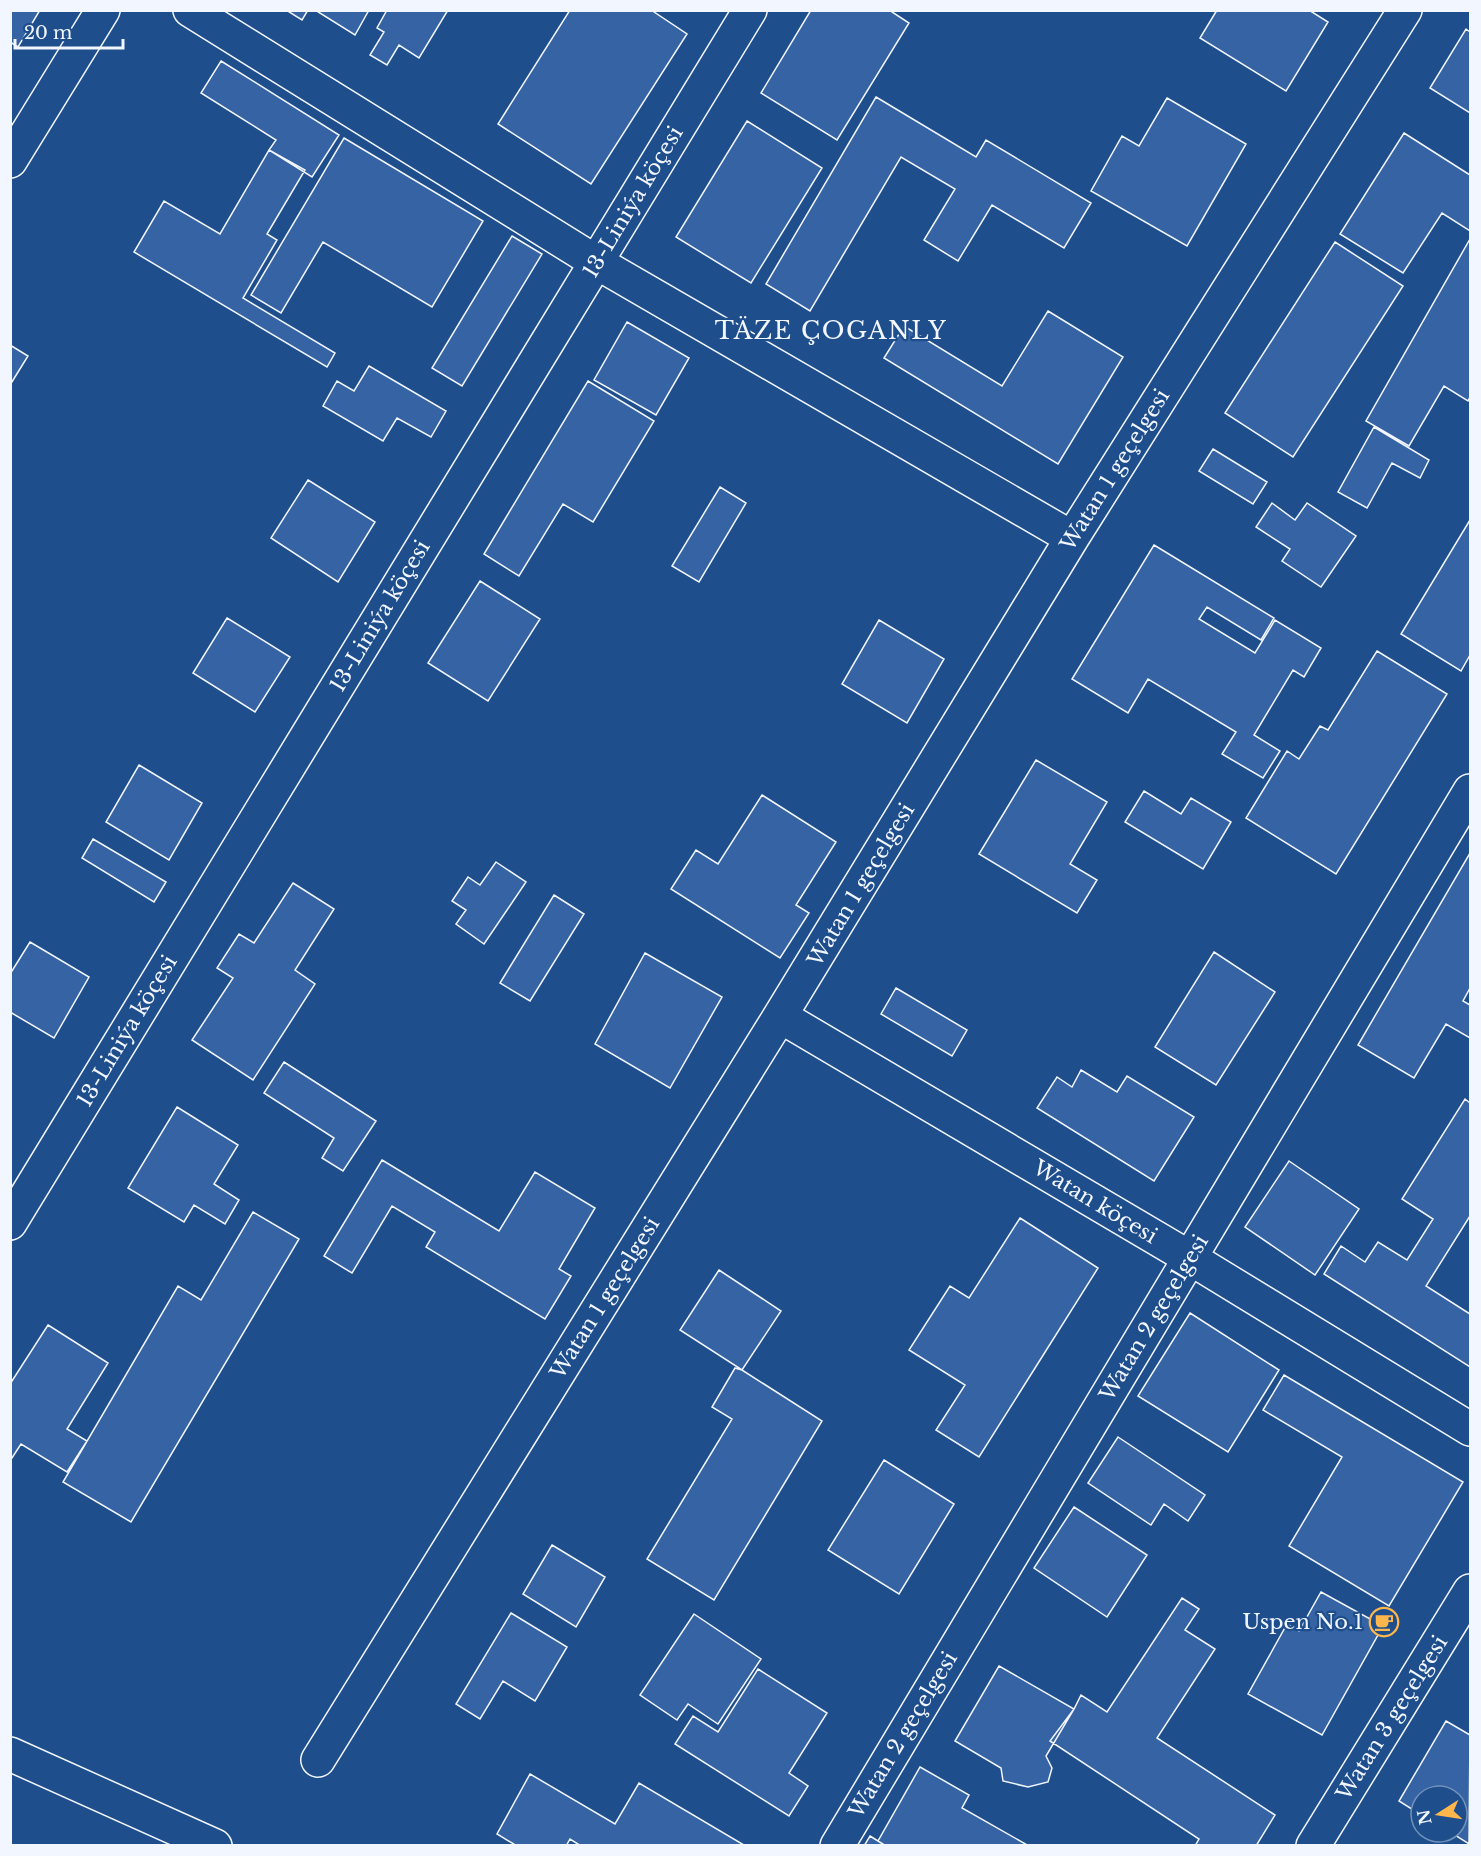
<svg xmlns="http://www.w3.org/2000/svg" width="1481" height="1856" font-family="'Libre Baskerville',serif">
	<style>
		.building { fill: #3563a3; stroke: #f2f6ff; stroke-width: 1.5 }
		.lines { fill: none; stroke-linecap: round; stroke-linejoin: round }
		.street-casing { stroke: #f2f6ff; stroke-width: 36 }
		.street { stroke: #1f4e8c; stroke-width: 33 }
		.labels { text-anchor: middle; dominant-baseline: central; stroke-width: 4.5; stroke-linejoin: round; paint-order: stroke }
		.street-label { font-size: 21px; fill: #f2f6ff; stroke: #1f4e8c }
		.poi-label { font-size: 21px; fill: #f2f6ff; stroke: #1f4e8c; text-anchor: end }
		.quarter-label { font-size: 24px; letter-spacing: 1.5px; fill: #f2f6ff; stroke: #1f4e8c }
	</style>
	<rect width="100%" height="100%" fill="#1f4e8c"/>
	<!-- building -->
	<path class="building" d="M10,10h30l-22,37 -8,-5z
		M286,10h22l-6,10z
		M315,10h54l-14,25z
		M387,10h61l-29,48 -20,-13 -12,20 -17,-10 14,-23 -7,-4z
		M570,10h81l36,24 -96,150 -93,-60z
		M811,10h82l-1,2 17,11 -72,117 -76,-47z
		M1217,10h92l19,12 -42,69 -86,-53z
		M1466,29l4,3v81l-40,-25z
		M221,61l118,74 -27,42 -43,-27 7,-10 -75,-47z
		M876,97l100,60 10,-17 105,63 -27,45 -72,-43 -34,56 -34,-21 31,-51 -54,-32 -91,154 -44,-27z
		M1167,98l79,46 -59,102 -96,-55 31,-55 17,10z
		M747,121l75,47 -71,115 -75,-46z
		M1404,133l66,42v56l-28,-18 -39,60 -63,-39z
		M344,138l139,83 -51,86 -109,-65 -42,71 -30,-18z
		M269,150l36,20 -38,64 10,6 -34,58 92,55 -8,14 -193,-115 30,-51 56,33z
		M512,236l30,18 -80,132 -30,-18z
		M1470,239v158l-2,4 -24,-15 -35,60 -43,-25z
		M1335,242l68,44 -110,171 -68,-44z
		M1048,311l75,46 -65,107 -174,-106 20,-32 98,60z
		M627,322l62,36 -33,57 -62,-35z
		M10,345l18,11 -18,29z
		M369,366l77,45 -15,26 -34,-19 -14,23 -60,-35 14,-25 17,10z
		M588,381l66,40 -61,101 -30,-18 -44,72 -35,-22z
		M1374,427l55,33 -9,18 -28,-15 -25,45 -29,-16z
		M1213,449l54,33 -14,22 -54,-33z
		M308,480l67,42 -37,60 -67,-44z
		M720,487l26,16 -47,79 -27,-16z
		M1272,503l23,17 12,-17 49,33 -35,51 -39,-26 8,-12 -34,-22z
		M1470,520v135l-9,16 -60,-37z
		M1154,545l120,73 -13,22 -54,-33 -8,12 56,34 20,-33 46,28 -17,29 -11,-7 -39,65 26,16 -17,27 -41,-24 14,-22 -88,-53 -20,34 -56,-34z
		M480,581l60,38 -52,82 -60,-38z
		M227,618l63,39 -35,55 -62,-39z
		M879,620l65,39 -37,64 -65,-39z
		M1377,651l70,43 -111,180 -90,-56 41,-67 12,8 21,-33 8,4z
		M1036,760l71,42 -37,62 27,16 -20,33 -98,-59z
		M139,765l63,38 -33,57 -63,-38z
		M1144,791l37,23 10,-16 40,24 -28,47 -78,-47z
		M762,795l74,47 -40,63 13,8 -29,45 -109,-69 25,-39 22,14z
		M93,839l73,43 -12,20 -72,-44z
		M1470,853v135l-7,13 7,4v33l-24,-14 -32,54 -56,-33z
		M496,862l30,20 -42,62 -28,-20 10,-14 -14,-9 16,-24 12,8z
		M293,883l41,26 -39,61 20,14 -62,96 -61,-40 41,-62 -16,-10 22,-34 15,9z
		M554,895l30,19 -54,87 -30,-18z
		M30,942l59,35 -35,61 -44,-26v-38z
		M1214,952l61,40 -59,93 -61,-38z
		M645,953l77,44 -52,91 -75,-44z
		M896,988l71,42 -15,26 -71,-42z
		M284,1062l92,59 -33,50 -21,-13 12,-20 -70,-45z
		M1081,1070l36,22 10,-16 67,41 -40,64 -117,-73 20,-31 15,10z
		M1465,1099l5,4v113l-44,70 44,28v53l-146,-93 17,-28 24,16 13,-20 29,18 26,-41 -31,-20z
		M177,1107l61,38 -24,39 25,16 -14,24 -31,-19 -10,17 -56,-34z
		M382,1160l117,71 36,-59 60,36 -36,61 12,7 -26,43 -119,-72 9,-15 -43,-26 -40,67 -28,-17z
		M1289,1161l70,48 -44,66 -70,-48z
		M253,1212l46,27 -168,283 -68,-40 115,-196 23,14z
		M1020,1218l78,50 -119,189 -43,-27 29,-45 -56,-35 41,-64 19,12z
		M719,1270l62,41 -39,59 -62,-40z
		M1190,1313l89,57 -51,82 -90,-56z
		M48,1325l60,38 -41,66 20,12 -20,31 -46,-28 -11,17v-77z
		M735,1368l7,2 80,51 -108,179 -67,-41 85,-140 -20,-12z
		M1284,1375l179,107 -74,124 -100,-60 53,-89 -79,-47z
		M1118,1437l87,58 -17,26 -24,-17 -13,21 -63,-42z
		M884,1460l70,44 -55,90 -71,-44z
		M1074,1507l73,48 -40,62 -73,-49z
		M552,1545l53,32 -29,50 -53,-33z
		M1321,1592l62,34 -61,109 -74,-41 39,-70 12,7z
		M1182,1598l17,11 -14,21 30,19 -58,89 118,77 -19,31h-61l4,-7 -149,-98 24,-32 7,-14 26,17z
		M511,1613l56,34 -32,54 -32,-20 -23,38 -24,-15z
		M694,1614l67,45 -43,65 -30,-20 -11,16 -37,-25z
		M999,1666l75,43 -28,47 6,12 -4,14 -20,5 -25,-6 -2,-13 -46,-27z
		M758,1669l69,44 -38,60 19,13 -19,30 -114,-72 18,-28 25,16z
		M1446,1721l24,14 -1,109 -19,-12h7v-36h-36v19l-22,-14z
		M920,1767l49,28 -7,13 67,38h-143l-8,-5z
		M530,1774l85,50 24,-41 105,62 -163,1 -11,-7 -4,7h-49l-20,-12z
		M870,1836l16,10h-22z"/>
	<g class="lines">
		<!-- street casing -->
		<g class="street-casing">
			<path id="street" d="M190,10l406,252 476,276
				M10,161l93,-151
				M780,1016l410,242 280,171
				M10,1223l740,-1213
				M10,1754l205,92
				M318,1760l462,-744 292,-478 333,-528
				M837,1846l633,-1055
				M1313,1846l157,-255"/>
		</g>
		<!-- street -->
		<use href="#street" class="street"/>
	</g>
	<!-- icons -->
	<defs>
		<g id="cafe-ring" transform="scale(1.5)"><circle r="9.5" fill="#1f4e8c" stroke="#ffb74d" stroke-width="1.5"/><path d="M-5.5-4.5H6V0H3Q3 3.5 0 3.5H-2.5Q-5.5 3.5-5.5 0ZM3-3.2v2h1.7v-2ZM-6 4.5H4V6H-6Z" fill="#ffb74d"/></g>
	</defs>
	<g fill-rule="evenodd">
		<use href="#cafe-ring" x="1384" y="1622"/>
	</g>
	<g class="labels">
		<!-- street labels -->
		<g class="street-label">
			<text transform="translate(633 202) rotate(-59)">13-Liniýa köçesi</text>
			<text transform="translate(1115 470) rotate(-58)">Watan 1 geçelgesi</text>
			<text transform="translate(380 616) rotate(-59)">13-Liniýa köçesi</text>
			<text transform="translate(861 885) rotate(-59)">Watan 1 geçelgesi</text>
			<text transform="translate(127 1031) rotate(-59)">13-Liniýa köçesi</text>
			<text transform="translate(1095 1202) rotate(31)">Watan köçesi</text>
			<text transform="translate(605 1298) rotate(-58)">Watan 1 geçelgesi</text>
			<text transform="translate(1154 1318) rotate(-59)">Watan 2 geçelgesi</text>
			<text transform="translate(1392 1718) rotate(-58)">Watan 3 geçelgesi</text>
			<text transform="translate(903 1735) rotate(-59)">Watan 2 geçelgesi</text>
		</g>
		<!-- poi labels -->
		<g class="poi-label">
			<text x="1363" y="1622">Uspen No.1</text>
		</g>
		<!-- quarter labels -->
		<g class="quarter-label">
			<text x="831" y="330">TÄZE ÇOGANLY</text>
		</g>
	</g>
	<!-- border -->
	<rect width="1481" height="1856" fill="none" stroke="#f2f6ff" stroke-width="24"/>
	<!-- north arrow -->
	<g transform="translate(1439 1814) rotate(258)"><circle r="28" fill="#1f4e8c" stroke="#7391ba" stroke-width="1.5"/>
	<path d="M0-4.5L10 22L0 15L-10 22Z" fill="#ffb74d"/>
	<text y="-9" font-size="16" font-weight="bold" text-anchor="middle" fill="#f2f6ff">N</text>
	</g>
	<!-- scale -->
	<path d="M15 39v9h108v-9" fill="none" stroke="#f2f6ff" stroke-width="3"/>
	<text x="24" y="39" font-size="18" fill="#f2f6ff" stroke="#1f4e8c" stroke-width="4.5" paint-order="stroke">20 m</text>
</svg>
